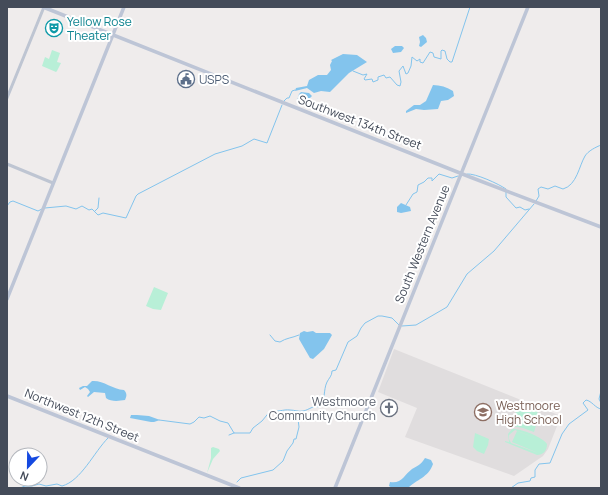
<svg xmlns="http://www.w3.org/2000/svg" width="608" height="495" font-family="Manrope,sans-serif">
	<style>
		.education { fill: #e0ddde }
		.green { fill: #b8efd7; fill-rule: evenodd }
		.water { fill: #83c4ed }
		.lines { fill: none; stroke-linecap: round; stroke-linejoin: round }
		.stream { stroke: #83c4ed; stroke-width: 1 }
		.tertiary { stroke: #bec5d2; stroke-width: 3 }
		.secondary { stroke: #bdc5d6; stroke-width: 3.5 }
		.labels { text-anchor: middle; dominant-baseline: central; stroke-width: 4; stroke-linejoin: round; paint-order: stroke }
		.culture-label { font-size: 12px; fill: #0d838f; stroke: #fff; text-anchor: start }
		.service-label { font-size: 12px; fill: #4e5e75; stroke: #fff; text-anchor: start }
		.street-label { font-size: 12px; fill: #444b59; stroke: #fff }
		.worship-label { font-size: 12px; fill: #5b616d; stroke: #fff; text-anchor: end }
		.education-label { font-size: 12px; fill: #785e54; stroke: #fff; text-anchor: start }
	</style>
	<rect width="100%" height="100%" fill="#efecec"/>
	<!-- education -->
	<path class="education" d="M394,349l167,67 -13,33 -5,7 -29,20 -109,-39 12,-29 -39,-16z"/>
	<!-- green -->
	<path class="green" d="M52,50l8,3 -3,9 4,1 -4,8 -1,1 -14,-6 3,-9 4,2z
		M154,287l14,6 -7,17 -8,-1 -7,-3z
		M520,403l17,8 2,5 -5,16 -11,-4 -11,-2 -1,-3z
		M512,429c8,-1 31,8 35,15 0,7 -4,11 -10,11l-32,-13v-1l4,1 -1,-8zM515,430l28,11 -26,-10 -5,11 26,11 -27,-10 -2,-4v-4z
		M475,433l14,6 -1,6 -4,9 -7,-3 -4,-4z
		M213,447l6,2 1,2 -7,8 -6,14 4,-15v-10z"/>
	<!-- water -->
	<path class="water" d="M423,35l3,3 1,4 -6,5 -2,-1 1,-4 -1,-5z
		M395,46h7l2,2 -3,4 -8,1 -2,-4z
		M343,54l14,1 10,7 -18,11 -19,19 -9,-1 -7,2 -7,-5 -12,3 1,-3 11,-2 2,-6 9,-5h9l4,-5 -1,-5 2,-4 -1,-1z
		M433,85c7,0 14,2 20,6l1,5 -6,4 -7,1 -3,8 -14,1 -8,-1 -10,4v-2l8,-6h6l6,-4z
		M301,92l8,1 3,3 -8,8 -6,-1 -1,-2 2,-7z
		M401,203l9,4 1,4 -10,2 -4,-1v-5z
		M304,331l3,1 6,-1 3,2h14l2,2 -8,14 -11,10 -3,-1 -11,-19 1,-6z
		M92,381c11,-1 20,8 32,9 3,3 3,6 1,10 -6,1 -14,2 -19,-2l-1,-5 -11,-1 -6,5 -1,-1 3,-4 -2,-3 -3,-2 -5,3 -1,-2 4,-2h4z
		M137,415l12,1 11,4 -6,2h-3l-21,-4 1,-3z
		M425,458l6,2 2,4c-5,14 -16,15 -25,24h-16l-3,-2 1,-4c12,2 14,-7 22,-13 5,-3 9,-4 13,-11z"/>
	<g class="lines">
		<!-- stream -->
		<path class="stream" d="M353,71l10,4 4,-1 -3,5 1,1 7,-1 1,3 5,-2v-3l6,-2 2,3 4,-1 7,8 3,1 1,-4 -2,-11 4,-5 3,8 2,-1 3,-7 1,-9 5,4 3,-2v3l3,1 7,-11 3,1 1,4 7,2v-8l1,-1 3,1 2,8 3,3h2l18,-55
			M284,101l3,-3h2l3,-7 3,-1
			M467,174c8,-1 32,10 39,15
			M506,192v5l10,11 4,-1 5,3 4,-1
			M536,201l3,-5 -1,-7 3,-2 7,2 7,-3 8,3c14,-4 16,-23 22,-33 3,-5 11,-9 16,-11
			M406,205l7,-11 4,-2 1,-7 6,-3 4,-4h4v3l7,-7 13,4 6,-2
			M7,206l3,-4 3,-1 25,10 4,-2
			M45,208l21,-2 10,3 6,-3 7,4 3,-1 6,6 5,-2 23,5 10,-22 2,-2 77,-40 27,-8 12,-7 13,4 15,-38
			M95,211l3,-3 1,-10
			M402,326l14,-1 31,-18 20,-33 27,-23 40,-47
			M270,335l5,6 5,1c6,-4 12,-4 19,-7
			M601,391l-2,8 2,4
			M159,420l31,4 4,-2 5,-5 5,1 6,-2 10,5 8,2 6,10h16l3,-5 9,-7 9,-11c6,3 12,-1 19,0 5,0 8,2 13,1 6,-1 10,-6 16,-4 7,-6 4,-17 8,-25 2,-4 5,-6 5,-11l4,-1 12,-28 9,-6 4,-8 4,-5 13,-7h4l10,2 7,7
			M229,435l5,-2
			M237,482l4,-4 32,-8 10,-9 4,-10 6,-8 1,-4h2l3,-12 -2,-16
			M20,488l5,-2h7l7,-2 7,2 11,-2 5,2c19,-5 32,-34 46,-48
			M511,488l7,-5 12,-2 1,-3 4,-1v-7l4,-6 11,-1 12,-29 7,-10 19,-14 -5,-7 3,-3c6,1 9,8 15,9"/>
		<!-- tertiary -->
		<path class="tertiary" d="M7,98l37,-91
			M7,164l46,19"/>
		<!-- secondary -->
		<path class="secondary" d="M43,7l427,170 131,50
			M7,299l117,-292
			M7,396l232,92
			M335,488l193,-481"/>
	</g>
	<!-- icons -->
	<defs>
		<g id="theatre-ring" transform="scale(0.9)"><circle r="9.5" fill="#fff" stroke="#0f9aa8" stroke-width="1.5"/><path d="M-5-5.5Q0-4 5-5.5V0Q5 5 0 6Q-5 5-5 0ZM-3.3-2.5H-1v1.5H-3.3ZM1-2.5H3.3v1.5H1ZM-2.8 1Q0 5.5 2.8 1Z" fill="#0f9aa8"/></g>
		<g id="civic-ring" transform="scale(0.9)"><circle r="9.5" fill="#fff" stroke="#5c6f8a" stroke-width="1.5"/><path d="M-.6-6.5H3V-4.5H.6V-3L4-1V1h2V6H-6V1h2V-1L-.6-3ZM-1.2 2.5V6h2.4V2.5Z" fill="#5c6f8a"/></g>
		<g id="church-ring" transform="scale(0.9)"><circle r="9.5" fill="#fff" stroke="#6b7280" stroke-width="1.5"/><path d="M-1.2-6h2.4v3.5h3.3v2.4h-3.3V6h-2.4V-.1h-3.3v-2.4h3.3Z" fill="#6b7280"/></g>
		<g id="school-ring" transform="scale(0.9)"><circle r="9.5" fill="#fff" stroke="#8d6e63" stroke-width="1.5"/><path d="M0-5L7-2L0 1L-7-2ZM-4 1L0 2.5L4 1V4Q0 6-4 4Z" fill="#8d6e63"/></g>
	</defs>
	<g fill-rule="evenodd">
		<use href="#theatre-ring" x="54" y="28"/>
		<use href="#civic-ring" x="186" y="79"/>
		<use href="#church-ring" x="389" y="408"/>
		<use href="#school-ring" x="483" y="412"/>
	</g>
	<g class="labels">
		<!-- culture labels -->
		<g class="culture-label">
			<text x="67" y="21">Yellow Rose<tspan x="67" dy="14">Theater</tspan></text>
		</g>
		<!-- service labels -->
		<g class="service-label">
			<text x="199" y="79">USPS</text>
		</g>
		<!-- street labels -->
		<g class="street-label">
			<text transform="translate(360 122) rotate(21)">Southwest 134th Street</text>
			<text transform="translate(422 244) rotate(-68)">South Western Avenue</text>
			<text transform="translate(82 415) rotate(22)">Northwest 12th Street</text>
		</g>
		<!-- worship labels -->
		<g class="worship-label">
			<text x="376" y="401">Westmoore<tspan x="376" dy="14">Community Church</tspan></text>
		</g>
		<!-- education labels -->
		<g class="education-label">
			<text x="496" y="405">Westmoore<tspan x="496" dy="14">High School</tspan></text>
		</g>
	</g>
	<!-- border -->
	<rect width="608" height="495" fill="none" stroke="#444b59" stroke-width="16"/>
	<!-- north arrow -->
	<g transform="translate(28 467) rotate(202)"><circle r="19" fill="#ffffff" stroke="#b4b7bd"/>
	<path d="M0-3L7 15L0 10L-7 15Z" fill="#1549e0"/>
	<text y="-6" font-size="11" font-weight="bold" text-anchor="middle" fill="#444b59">N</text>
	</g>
</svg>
